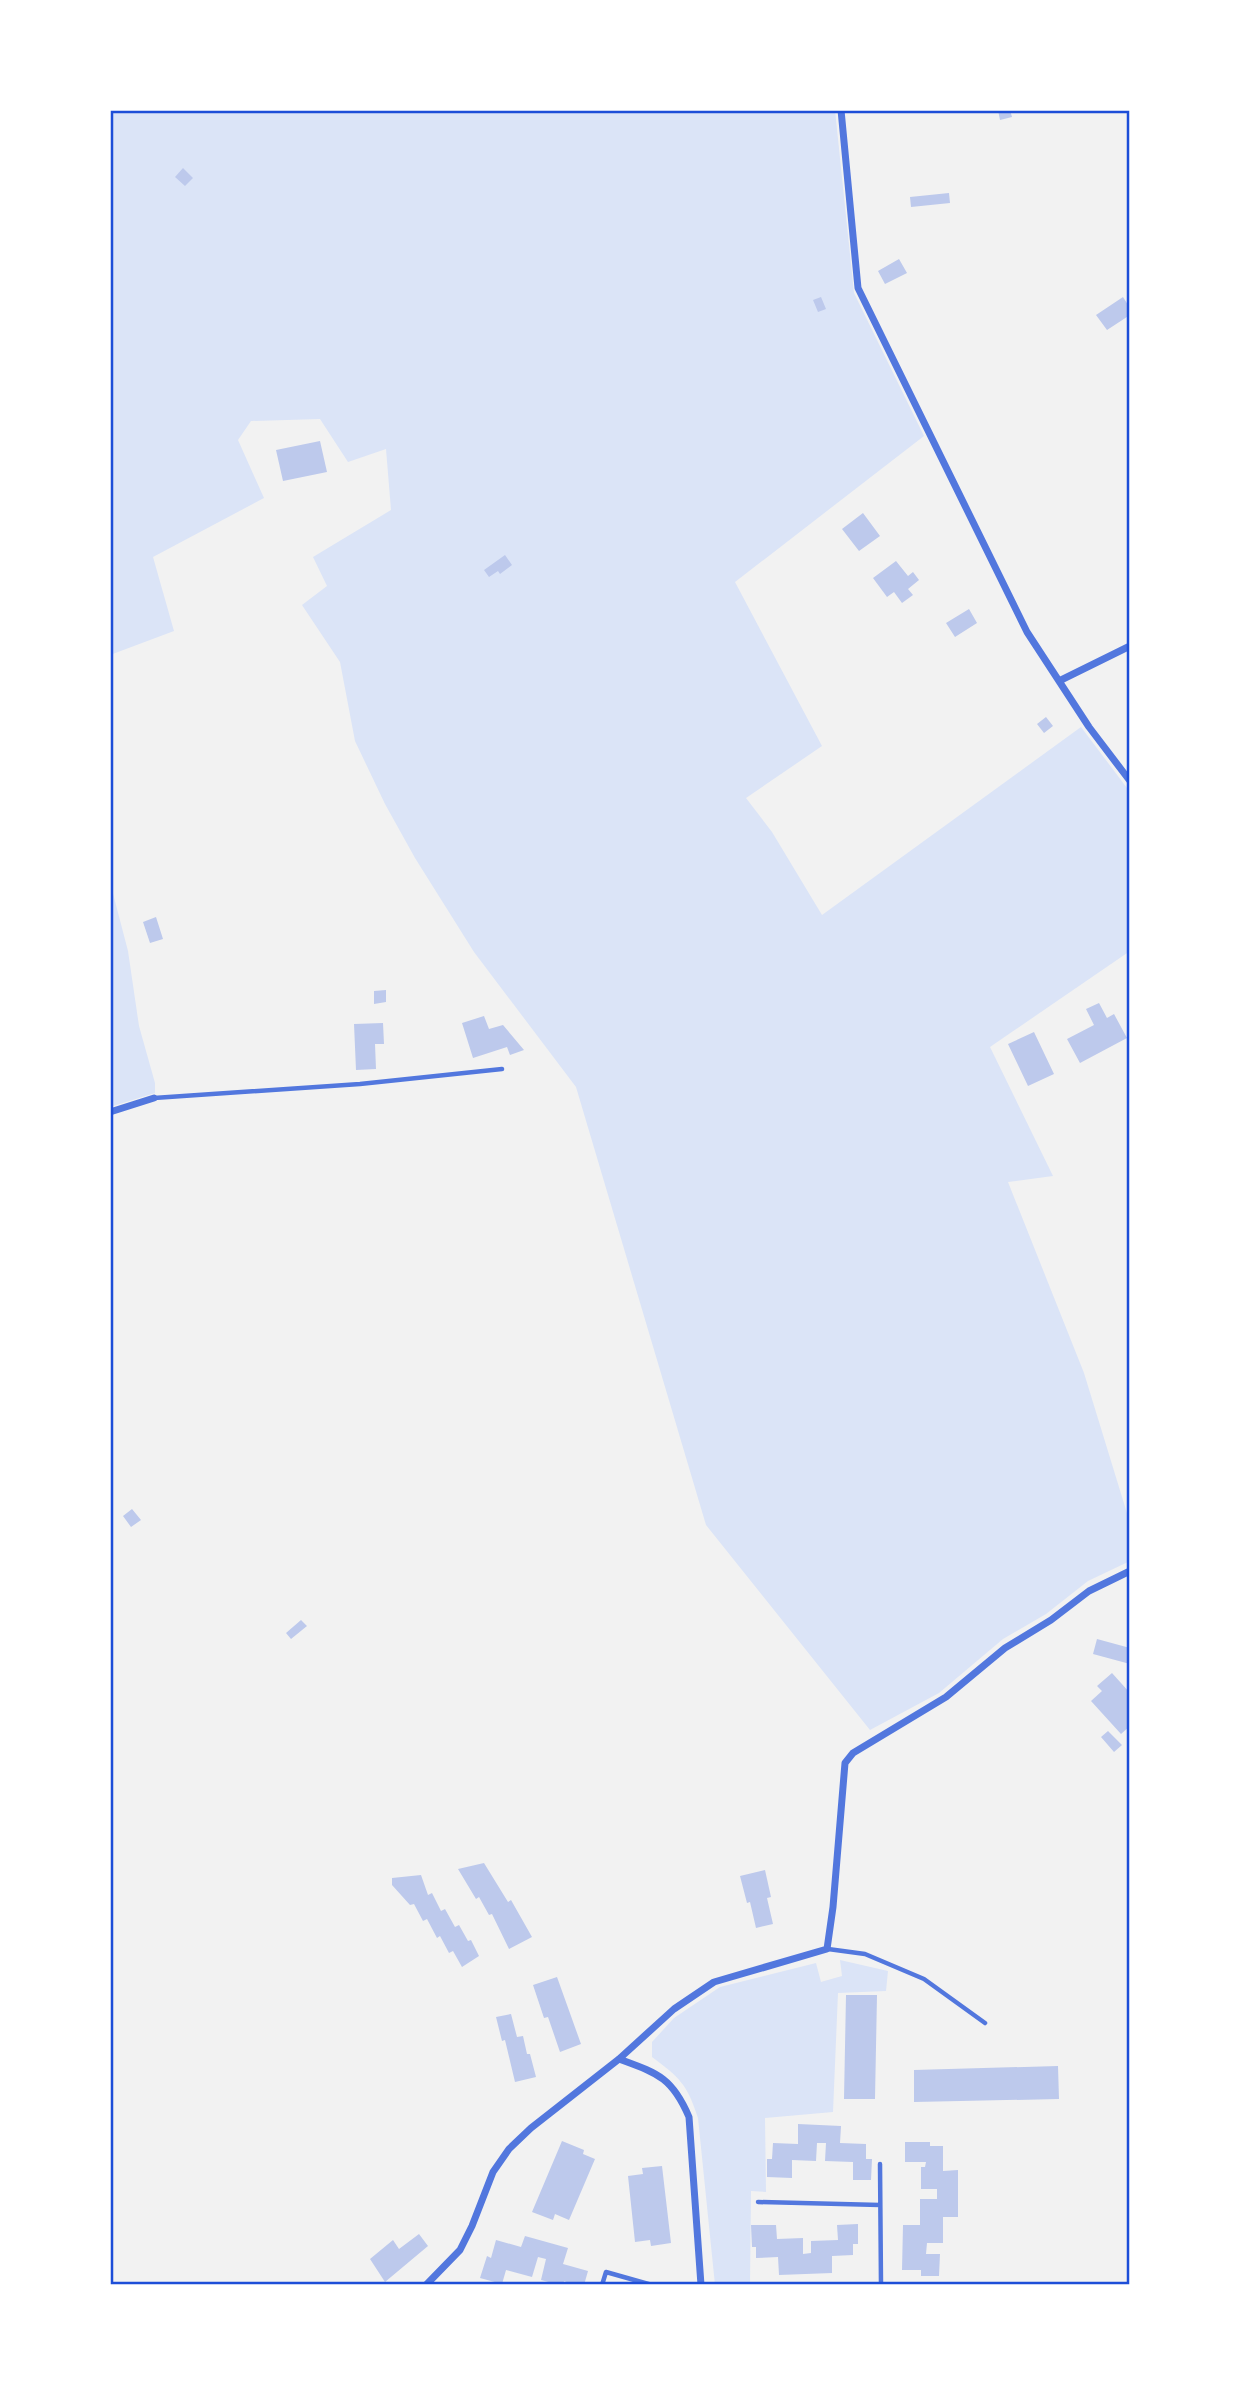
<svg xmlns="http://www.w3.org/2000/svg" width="1240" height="2395" font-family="Overpass,sans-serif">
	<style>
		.green { fill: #dbe4f7 }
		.building { fill: #bdc9ec }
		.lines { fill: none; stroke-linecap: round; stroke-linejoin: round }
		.service { stroke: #5277de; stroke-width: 4.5 }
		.minor { stroke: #5277de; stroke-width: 7 }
		.neatline { fill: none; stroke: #1d4ed8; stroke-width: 2.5 }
	</style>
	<rect width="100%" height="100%" fill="#f2f2f2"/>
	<!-- green -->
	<path class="green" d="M110,110h725l19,183 70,143 -189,146 87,164 -76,52 26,34 50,83 259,-188 49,65v159l-140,96 63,129 -45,6 76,191 46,150v38l-42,20 -42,33 -43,25 -64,54 -69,37 -164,-205 -130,-438 -102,-135 -59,-94 -30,-54 -30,-63 -15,-79 -38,-57 25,-19 -14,-29 78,-47 -5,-61 -38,13 -28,-43 -69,2 -13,19 26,58 -111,59 21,74 -64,24z
		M110,882l18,69 11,75 16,57v10l-45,14z
		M840,1960l48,11 -2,20 -48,2 -5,119 -68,6 1,74 -15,-1 -1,94h-35l-17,-167c-11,-34 -18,-40 -46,-61v-15l22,-24 46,-31 96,-24 5,19 21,-6z"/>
	<!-- building -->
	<path class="building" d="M998,110h12l2,7 -12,3z
		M183,168l10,10 -8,8 -10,-9z
		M949,193l1,10 -39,4 -1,-10z
		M899,259l8,14 -22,11 -7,-13z
		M821,297l5,12 -8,3 -5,-12z
		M1123,297l7,11v7l-23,15 -11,-15z
		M320,441l7,31 -44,9 -7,-31z
		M863,513l17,23 -21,15 -17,-22z
		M505,555l7,10 -12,9 -2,-3 -9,6 -5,-7z
		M896,561l12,15 5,-4 6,8 -11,9 5,6 -11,8 -8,-11 -7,5 -14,-19z
		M969,609l8,14 -22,14 -9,-14z
		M1046,717l7,9 -9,7 -7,-9z
		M156,917l7,22 -13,4 -7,-21z
		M386,990v12l-12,2v-13z
		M1099,1003l8,15 7,-4 13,24 -47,25 -13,-24 27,-14 -8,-16z
		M484,1016l5,13 14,-4 21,25 -14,5 -3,-8 -34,11 -11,-35z
		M383,1023l1,21h-9l1,25 -20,1 -2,-46z
		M1034,1032l20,42 -26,12 -20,-42z
		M132,1509l9,11 -10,7 -8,-11z
		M301,1620l6,6 -16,13 -5,-6z
		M1097,1639l33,9v16l-37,-10z
		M1112,1673l18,20v33l-9,8 -30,-33 11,-10 -5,-5z
		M1108,1731l14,14 -8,7 -13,-15z
		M484,1863l24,39 3,-2 21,37 -23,12 -17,-35 -3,1 -10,-18 -3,2 -18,-30z
		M765,1870l6,27 -4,1 6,26 -17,4 -6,-26 -3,1 -7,-27z
		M421,1875l7,20 4,-2 9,18 4,-2 10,18 4,-2 9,16 3,-1 8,16 -17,11 -9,-16 -4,2 -9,-17 -3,2 -10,-19 -4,2 -9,-17 -4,1 -18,-20v-7z
		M557,1977l24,67 -21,8 -12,-35 -4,1 -11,-33z
		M846,1995h31l-2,104h-31z
		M511,2014l6,23 6,-1 4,18h3l6,23 -21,5 -10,-42 -3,1 -6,-24z
		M1058,2066l1,33 -145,3v-32z
		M798,2124l43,2 -1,17 26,1v15h6l-1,21h-18v-18l-28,-1 1,-18h-9l-1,18 -24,-1v18l-25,-1v-18h5l1,-16 25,1z
		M562,2141l22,9 -1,4 12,5 -26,61 -14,-6 -2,6 -21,-8z
		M905,2142h25v4h13v25l15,-1v47h-15v26h-16l-1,11h14l-1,22h-18v-6h-19l1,-45h17v-26h17v-10h-16v-22h4l1,-5h-21z
		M662,2166l9,77 -20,3 -1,-6 -15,2 -7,-66 15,-2 -1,-6z
		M858,2224v20h-5v11l-21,1v17l-53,2 -1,-18 -22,1v-11h-4l-1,-22h25l1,14 26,-1v16l8,-1v-12l27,-1 -1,-15z
		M419,2234l9,12 -43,36 -15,-23 23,-19 6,9z
		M525,2236l43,12 -5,16 25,7 -4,14h-15v-2l-5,-2 -1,4h-3l-19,-5 5,-21 -8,-2 -6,20 -26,-7 -4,14 -22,-6 7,-22 4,2 5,-18 25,7z"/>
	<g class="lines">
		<!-- service -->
		<path class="service" d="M154,1098l206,-14 142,-15
			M828,1949l37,5 59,25 61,44
			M880,2164l1,121
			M758,2202l122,3
			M602,2285l4,-13 46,13"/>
		<!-- minor -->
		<path class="minor" d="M841,110l17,178 169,344 62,95 41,54
			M1059,681l71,-35
			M110,1112l44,-14
			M619,2059c38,14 53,18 70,58l12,168
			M426,2285l34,-35 12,-24 21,-54 16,-23 22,-21 88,-69 55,-50 40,-27 113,-33 6,-42 12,-144 8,-10 93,-56 59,-49 46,-28 38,-29 41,-20"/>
	</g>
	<!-- border -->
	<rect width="1240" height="2395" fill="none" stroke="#ffffff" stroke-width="224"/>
	<rect x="112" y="112" width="1016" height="2171" class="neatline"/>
</svg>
